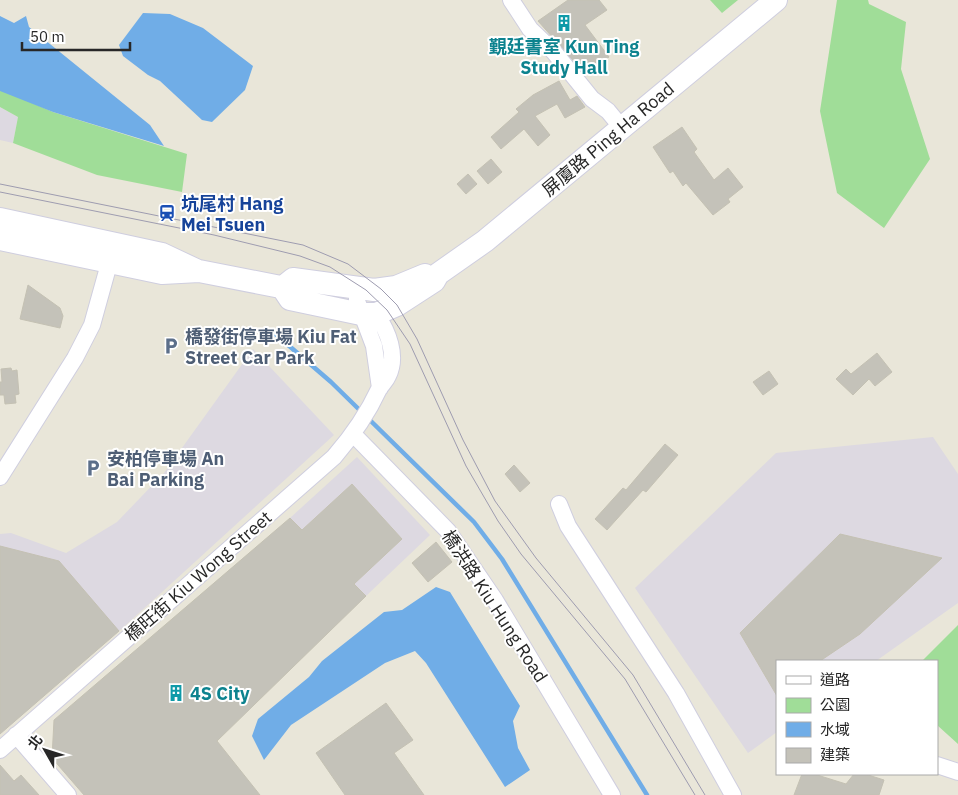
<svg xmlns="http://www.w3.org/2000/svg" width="958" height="795" font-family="'IBM Plex Sans','Noto Sans TC',sans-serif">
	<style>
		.industrial { fill: #ddd9e1 }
		.green { fill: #a0dd98 }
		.water { fill: #70ade7 }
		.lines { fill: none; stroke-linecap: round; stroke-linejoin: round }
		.stream { stroke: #70ade7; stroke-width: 4.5 }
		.building { fill: #c4c2b9; stroke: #c4c1b3 }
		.street-casing { stroke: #cfcedf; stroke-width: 18 }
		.secondary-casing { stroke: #cfcedf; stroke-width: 24 }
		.street { stroke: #fff; stroke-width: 16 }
		.secondary { stroke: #fff; stroke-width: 22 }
		.tram { stroke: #9e9cb0; stroke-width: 1 }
		.labels { text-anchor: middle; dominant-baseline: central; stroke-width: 4; stroke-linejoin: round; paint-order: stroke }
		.culture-label { font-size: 18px; font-weight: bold; fill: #0d838f; stroke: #fff }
		.street-label { font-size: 18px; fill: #272727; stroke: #fff }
		.transit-label { font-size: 18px; font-weight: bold; fill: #164399; stroke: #fff; text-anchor: start }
		.service-label { font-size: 18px; font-weight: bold; fill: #4e5e75; stroke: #fff; text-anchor: start }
	</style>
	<rect width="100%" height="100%" fill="#e9e6d9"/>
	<!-- industrial -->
	<path class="industrial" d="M0,107l18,10 -5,26 -13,-3z
		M253,349l81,86 -207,189 -127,110v-200l11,-1 55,20 51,-31 47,-49z
		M933,437l25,37v129l-82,58h-99v71l-29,21 -113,-165 141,-135z
		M357,457l73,78 -64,61 -76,-78z"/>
	<!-- green -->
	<path class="green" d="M710,0h28l-16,13z
		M837,0h31l1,4 37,18 -5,47 29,90 -46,69 -47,-35 -17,-82z
		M0,89l53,23 134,42 -5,38 -85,-17 -84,-32 5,-26 -18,-10z
		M958,625v119l-21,-19v-64h-15z"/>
	<!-- water -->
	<path class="water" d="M143,13l27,1 33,14 50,38 -8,24 -33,32 -10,-2 -42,-39 -12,-6 -25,-19 -4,-11z
		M0,16l14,7 12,-7 3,11 121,98 14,21 -111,-34 -53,-21z
		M436,587l14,5 70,114 -7,15 5,27 12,22 -25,17 -79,-124 -11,-12 -30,12 -94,62 -27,35 -12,-24 6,-17 51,-42 13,-16 62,-49 18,-2z"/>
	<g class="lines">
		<!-- stream -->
		<path class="stream" d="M273,332l58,50 143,140 28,37 145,236"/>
	</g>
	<!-- building -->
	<path class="building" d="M568,0h31l8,10 -22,15 24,32 -24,17 -47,-53z
		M559,81l11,19 7,-4 8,11 -20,11 -8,-14 -22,12 15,19 -12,11 -14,-17 -23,20 -10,-12 28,-25 -3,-3 17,-14z
		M682,127l15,22 -3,3 20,28 14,-12 15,19 -15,12 2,3 -17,13 -27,-32 -3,3 -10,-15 -3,2 -17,-26z
		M491,159l11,13 -14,12 -11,-13z
		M468,174l9,10 -11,10 -9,-10z
		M28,285l32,23 3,8 -3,12 -40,-9z
		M877,353l15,19 -17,14 -6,-7 -16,16 -17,-16 10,-10 5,5z
		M11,368l1,3 5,-1 2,24 -4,1 1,8 -11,1 -1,-9h-4v-13h2l-1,-13z
		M769,371l9,13 -15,11 -10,-13z
		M665,444l13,11 -32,37 -3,-2 -36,40 -12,-11 28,-31 3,2z
		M514,465l16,18 -10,9 -15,-18z
		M352,484l50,55 -48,45 12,12 -149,145 43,54h-176l-32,-37 2,-38 236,-202 12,12z
		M840,534l102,24 -82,76 -40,27h-43v35l-37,-63z
		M436,542l16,20 -24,20 -16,-19z
		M0,546l59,15 60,70 -119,103z
		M386,703l27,37 -19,13 30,42h-79l-29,-42z
		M0,765l14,16 7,-6 18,20h-39z
		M802,774h12l32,10 8,-10h11l19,6 -5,15h-85z"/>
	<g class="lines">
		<!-- street casing -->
		<g class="street-casing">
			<path id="street" d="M511,0l19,29 24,23 38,47 16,12 14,17
				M357,289v12l17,45 6,42
				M354,435l94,96 47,69 117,195
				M0,477l75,-119 17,-33 20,-72
				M559,504l9,22 108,167 57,102
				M16,735l52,60
				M0,750l334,-293c19,-22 33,-42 45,-68 3,-5 7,-8 9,-13 10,-20 0,-45 -12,-62
				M937,765l21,7"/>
		</g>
		<!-- secondary casing -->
		<g class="secondary-casing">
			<path id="secondary" d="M0,219l162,35 34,16
				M0,239l162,34 37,-2 97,19
				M282,287l8,12 71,15h15l21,-9 37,-24 4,-7 47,-33 291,-241
				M283,287l10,-8 81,11 22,-3 29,-12"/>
		</g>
		<!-- street -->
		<use href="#street" class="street"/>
		<!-- secondary -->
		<use href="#secondary" class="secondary"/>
		<!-- tram -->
		<path class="tram" d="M0,184l303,61 45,19 33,25 16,16 20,34 46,101 32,61 41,57 97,117 72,120
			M0,192l214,43 86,21 30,11 36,23 21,20 23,34 56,122 32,55 23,33 104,125 70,116"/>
	</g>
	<!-- icons -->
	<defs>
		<g id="building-bare" transform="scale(1.35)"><path d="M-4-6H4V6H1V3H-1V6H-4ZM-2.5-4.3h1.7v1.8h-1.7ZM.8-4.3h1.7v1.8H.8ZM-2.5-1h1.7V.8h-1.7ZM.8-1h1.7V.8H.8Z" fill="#0f9aa8" stroke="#fff" stroke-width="2.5" paint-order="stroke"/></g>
		<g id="station-bare" transform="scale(1.35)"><path d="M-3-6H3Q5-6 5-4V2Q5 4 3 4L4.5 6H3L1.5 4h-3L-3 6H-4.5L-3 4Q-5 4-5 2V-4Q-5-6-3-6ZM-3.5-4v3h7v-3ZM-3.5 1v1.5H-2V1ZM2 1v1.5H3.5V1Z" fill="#1a4fb4" stroke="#fff" stroke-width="2.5" paint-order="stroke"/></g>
		<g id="parking-bare" transform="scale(1.35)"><path d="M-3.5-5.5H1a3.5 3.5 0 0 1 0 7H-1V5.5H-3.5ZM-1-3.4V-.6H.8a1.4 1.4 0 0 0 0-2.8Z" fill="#5c6f8a" stroke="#fff" stroke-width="2.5" paint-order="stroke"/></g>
	</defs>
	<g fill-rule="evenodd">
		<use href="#building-bare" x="564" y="23"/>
		<use href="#station-bare" x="167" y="213"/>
		<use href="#parking-bare" x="171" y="346"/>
		<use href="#parking-bare" x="93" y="468"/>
		<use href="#building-bare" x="176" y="693"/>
	</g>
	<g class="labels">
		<!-- culture labels -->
		<g class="culture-label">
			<text x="564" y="46">覲廷書室 Kun Ting<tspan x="564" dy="21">Study Hall</tspan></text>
			<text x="190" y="693" text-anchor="start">4S City</text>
		</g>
		<!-- street labels -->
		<g class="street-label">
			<text transform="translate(608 139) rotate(-40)">屏廈路 Ping Ha Road</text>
			<text transform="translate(198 576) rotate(-41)">橋旺街 Kiu Wong Street</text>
			<text transform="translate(495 606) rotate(57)">橋洪路 Kiu Hung Road</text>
		</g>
		<!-- transit labels -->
		<g class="transit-label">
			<text x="181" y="203">坑尾村 Hang<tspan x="181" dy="21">Mei Tsuen</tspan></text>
		</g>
		<!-- service labels -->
		<g class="service-label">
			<text x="185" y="336">橋發街停車場 Kiu Fat<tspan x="185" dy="21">Street Car Park</tspan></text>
			<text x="107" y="458">安柏停車場 An<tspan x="107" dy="21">Bai Parking</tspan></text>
		</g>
	</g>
	<!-- legend -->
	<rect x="776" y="660" width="162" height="115" fill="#ffffff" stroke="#a9a9a9"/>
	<rect x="786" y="676" width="25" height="8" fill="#ffffff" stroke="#a9a9a9"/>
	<text x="820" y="685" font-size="15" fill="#272727">道路</text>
	<rect x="786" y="698" width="25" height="15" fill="#a0dd98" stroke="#a9a9a9"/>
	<text x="820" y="710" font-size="15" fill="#272727">公園</text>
	<rect x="786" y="722" width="25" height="15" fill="#70ade7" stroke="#a9a9a9"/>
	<text x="820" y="735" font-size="15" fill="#272727">水域</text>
	<rect x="786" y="748" width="25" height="15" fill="#c4c2b9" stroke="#a9a9a9"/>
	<text x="820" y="760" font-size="15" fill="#272727">建築</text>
	<!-- north arrow -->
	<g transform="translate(45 750) rotate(309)" stroke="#ffffff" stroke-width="4" paint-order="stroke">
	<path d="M0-4L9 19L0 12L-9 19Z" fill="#272727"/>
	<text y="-8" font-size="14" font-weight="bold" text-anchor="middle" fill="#272727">北</text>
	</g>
	<!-- scale -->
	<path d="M22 42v8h108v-8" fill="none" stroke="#272727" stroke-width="2.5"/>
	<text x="30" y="42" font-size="15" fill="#272727" stroke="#ffffff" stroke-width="4" paint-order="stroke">50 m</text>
</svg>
